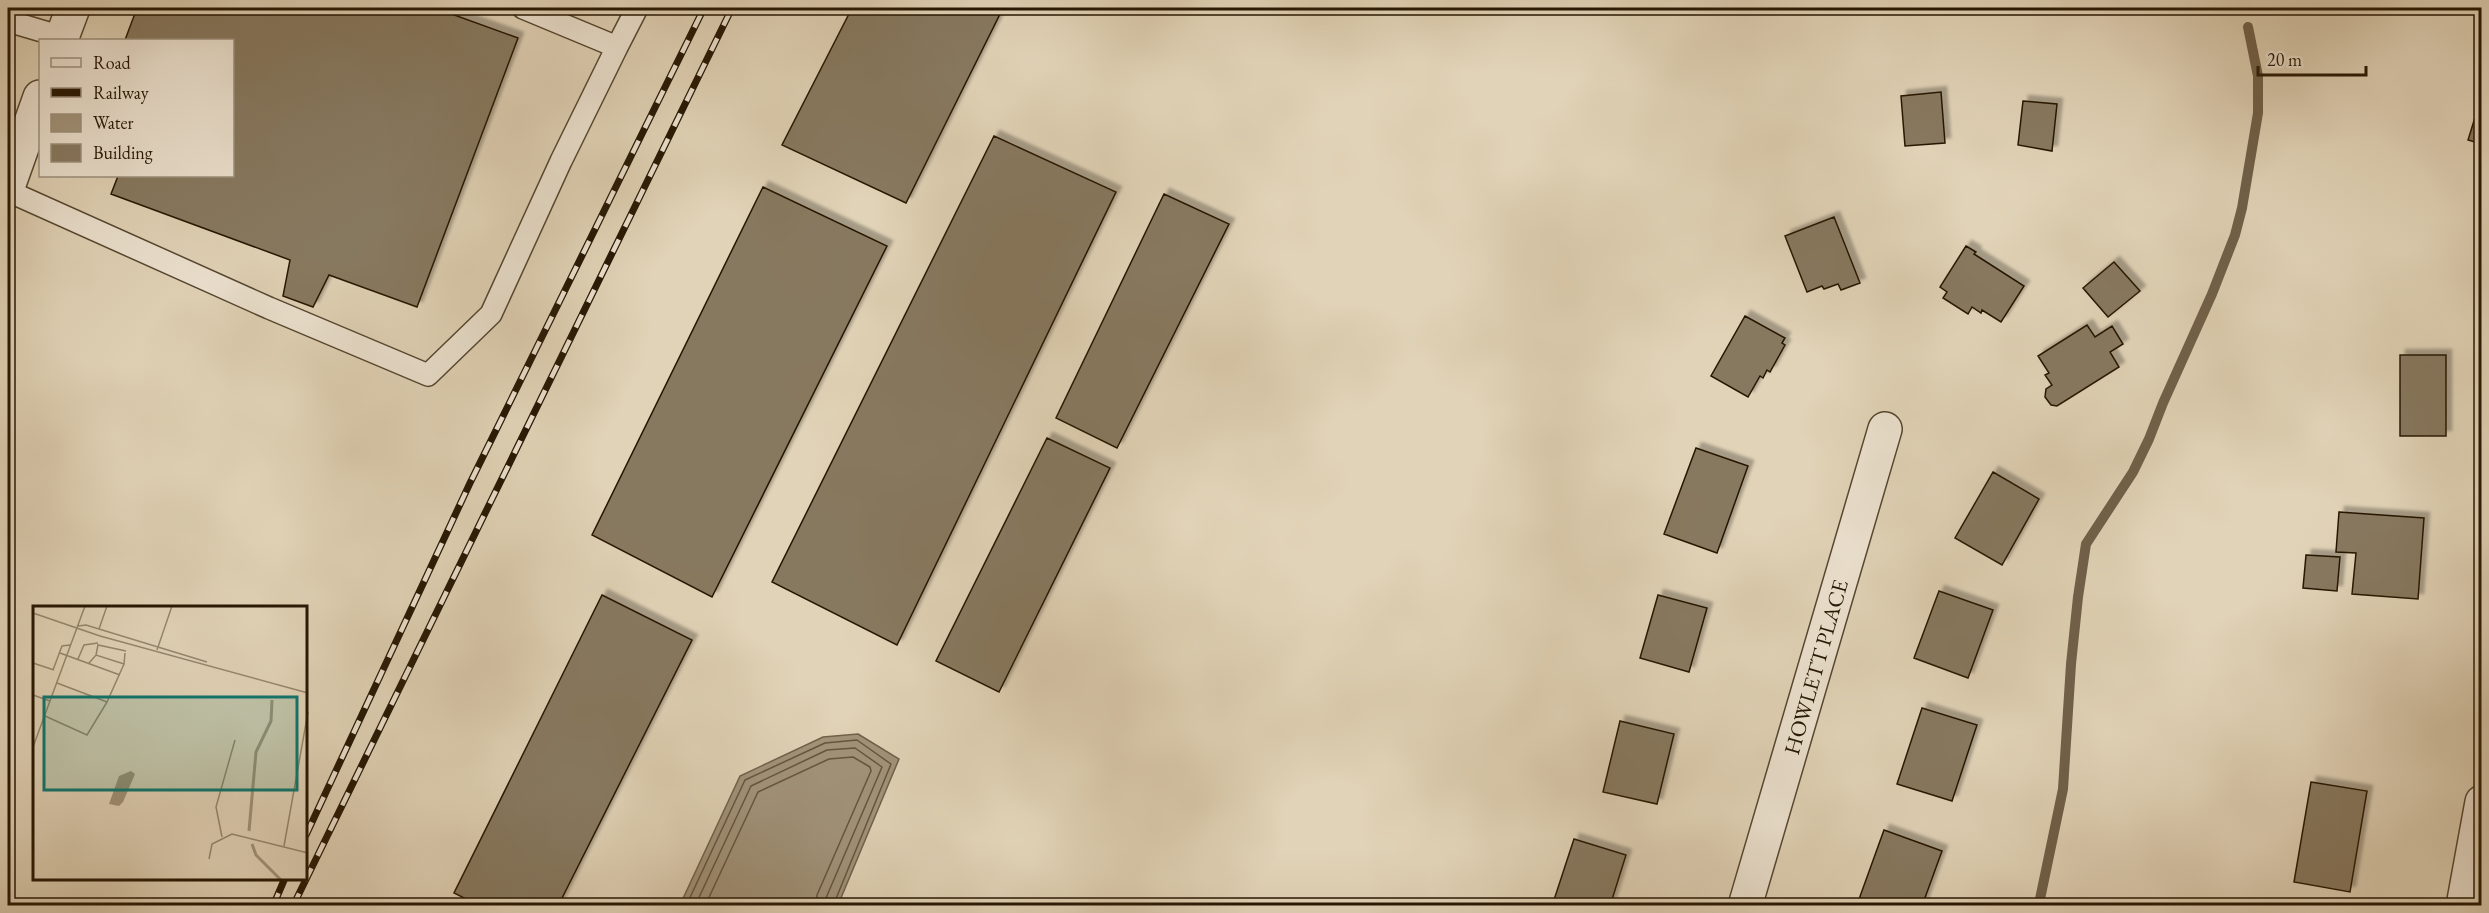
<svg xmlns="http://www.w3.org/2000/svg" width="2489" height="913" font-family="'EB Garamond',serif">
	<style>
		.water { fill: #a1937a; stroke: #70614a; stroke-width: 1.5 }
		.lines { fill: none; stroke-linecap: round; stroke-linejoin: round }
		.shore { stroke: #64553e; stroke-width: 1.5 }
		.stream { stroke: #70614a; stroke-width: 10 }
		.building { fill: #877961; stroke: #261703; stroke-width: 1.5; filter: url(#shadow) }
		.service-casing { stroke: #554630; stroke-width: 24 }
		.minor-casing { stroke: #554630; stroke-width: 36 }
		.tertiary-casing { stroke: #554630; stroke-width: 36 }
		.service { stroke: #ece2d0; stroke-width: 21 }
		.minor { stroke: #ece2d0; stroke-width: 33 }
		.tertiary { stroke: #ece2d0; stroke-width: 33 }
		.rail-casing { stroke: #261703; stroke-width: 7 }
		.rail { stroke: #ece2d0; stroke-width: 4.5; stroke-dasharray: 14; stroke-linecap: butt }
		.labels { text-anchor: middle; dominant-baseline: central; stroke-width: 4.5; stroke-linejoin: round; paint-order: stroke }
		.street-label { font-size: 22px; fill: #261703; stroke: #ece2d0 }
		.inset-river { fill: none; stroke: #a1937a; stroke-width: 3 }
		.inset-road { fill: none; stroke: #96886f; stroke-width: 1.5 }
		.view { fill: #0f766e; fill-opacity: 0.15; stroke: #0f766e; stroke-width: 3 }
		.inset-edge { fill: none; stroke: #261703; stroke-width: 3 }
	</style>
	<defs>
		<filter id="shadow"><feDropShadow dx="5.5" dy="-5.5" stdDeviation="1.5" flood-color="#0004"/></filter>
	</defs>
	<rect width="100%" height="100%" fill="#e1d3b7"/>
	<filter id="stains"><feTurbulence type="fractalNoise" baseFrequency=".00333" numOctaves="4"/><feColorMatrix values="0 0 0 0 .2 0 0 0 0 .09 0 0 0 0 .02 0 0 0 .5 -.17"/></filter>
	<radialGradient id="worn" r=".72"><stop offset=".6" stop-color="#630" stop-opacity="0"/><stop offset="1" stop-color="#630" stop-opacity=".3"/></radialGradient>
	<!-- water -->
	<path class="water" d="M858,734l41,25 -61,146h-158l60,-129 83,-39z"/>
	<g class="lines">
		<!-- shore -->
		<path class="shore" d="M686,906l59,-126 80,-37 32,-3 34,24 -58,142
			M695,906l56,-120 76,-36 28,-2 27,19 -56,131 -1,8
			M705,906l53,-114 71,-33 24,-2 17,10 1,4 -54,124 -1,11"/>
		<!-- stream -->
		<path class="stream" d="M2041,906l-1,-7 23,-110 8,-125 7,-67 8,-53 47,-72 16,-33 14,-36 49,-109 23,-59 7,-27 16,-95v-37l-10,-49"/>
	</g>
	<!-- building -->
	<path class="building" d="M137,8h298l83,30 -101,269 -88,-32 -16,32 -30,-11 7,-36 -179,-66 7,-18h114v-136h-107z
		M852,8h151l-97,195 -124,-58z
		M1941,92l4,51 -40,3 -4,-50z
		M2482,95v49l-14,-4z
		M2023,101l34,3 -5,47 -34,-6z
		M994,136l122,56 -219,453 -125,-63z
		M763,187l124,59 -175,351 -120,-62z
		M1164,194l65,30 -112,224 -61,-30z
		M1834,217l26,66 -19,7 -3,-6 -14,5 -2,-3 -15,6 -22,-56z
		M1966,246l10,6 -2,2 50,32 -23,36 -19,-12 -1,3 -9,-6 -4,7 -25,-16 4,-6 -7,-5z
		M2114,262l26,29 -32,26 -25,-29z
		M1745,316l40,22 -3,5 3,2 -15,27 -3,-2 -4,8 -3,-2 -12,21 -37,-21z
		M2087,325l8,12 17,-11 11,18 -13,8 9,15 -62,39 -6,-1 -6,-8 1,-8 6,-4 -7,-10 4,-2 -11,-17z
		M2400,355h46v81h-46z
		M1047,438l63,30 -111,224 -63,-31z
		M1696,448l52,18 -31,87 -53,-19z
		M1993,472l46,27 -37,66 -47,-27z
		M2339,512l85,6 -6,81 -66,-5 4,-41 -20,-1z
		M2306,555l34,2 -3,34 -34,-3z
		M1939,591l54,19 -25,68 -54,-20z
		M602,595l90,45 -134,266h-78l-26,-13z
		M1658,595l49,13 -18,64 -49,-14z
		M1922,708l55,17 -25,76 -55,-17z
		M1620,721l54,13 -17,70 -54,-12z
		M2311,782l56,9 -17,101 -56,-10z
		M1884,830l58,21 -20,55h-53l-11,-4z
		M1574,839l52,16 -16,51h-58z"/>
	<g class="lines">
		<!-- service casing -->
		<g class="service-casing">
			<path id="service" d="M523,8l94,39 20,-39
				M8,21l54,16
				M8,191l261,117 159,67 63,-61 70,-153 56,-114"/>
		</g>
		<!-- minor casing -->
		<g class="minor-casing">
			<path id="minor" d="M1745,906l140,-477
				M2463,906l19,-104"/>
		</g>
		<!-- tertiary casing -->
		<g class="tertiary-casing">
			<path id="tertiary" d="M61,40l12,-32
				M8,187l32,-90"/>
		</g>
		<!-- service -->
		<use href="#service" class="service"/>
		<!-- minor -->
		<use href="#minor" class="minor"/>
		<!-- tertiary -->
		<use href="#tertiary" class="tertiary"/>
		<!-- rail casing -->
		<g class="rail-casing">
			<path id="rail" d="M306,835l164,-352 234,-475
				M273,906l12,-28
				M293,906l439,-898"/>
		</g>
		<!-- rail -->
		<use href="#rail" class="rail"/>
	</g>
	<g class="labels">
		<!-- street labels -->
		<g class="street-label">
			<text transform="translate(1816 667) rotate(-74)">HOWLETT PLACE</text>
		</g>
	</g>
	<!-- overview -->
	<g transform="translate(33 606)">
		<rect width="274" height="274" fill="#e1d3b7"/>
		<path d="M98,165l4,3 -12,28 -4,4 -10,-2 10,-28z" fill="#a1937a"/>
		<path class="inset-river" d="M216,225l7,-79 15,-31 1,-21M219,238l4,11 25,25"/>
		<path class="inset-road" d="M0,7l67,23 208,57M45,20l8,-1 121,37M66,23l8,-23M124,44l15,-44M27,47l60,22M63,49l2,-10 28,6M45,53l6,-14 14,-2M0,57l21,7M56,57l7,-8 28,9 1,-11M20,64l9,-24 8,-1M24,77l50,19 17,-38M0,89l17,6M12,110l42,19 20,-33M0,141l52,-141M189,231l-6,-30 19,-67M251,240l24,-134M176,253l3,-15 20,-10 76,19"/>
		<path class="view" d="M11,91h253v93h-253z"/>
		<rect width="274" height="274" class="inset-edge"/>
	</g>
	<!-- margin -->
	<rect width="2489" height="913" fill="none" stroke="#e1d3b7" stroke-width="30"/>
	<rect x="9" y="9" width="2471" height="895" fill="none" stroke="#261703" stroke-width="3"/>
	<rect x="15" y="15" width="2459" height="883" fill="none" stroke="#261703" stroke-width="1.5"/>
	<!-- legend -->
	<rect x="39" y="39" width="195" height="138" fill="#ece2d0" stroke="#9d917e" stroke-width="1.5"/>
	<rect x="51" y="58" width="30" height="9" fill="#ece2d0" stroke="#9d917e" stroke-width="1.5"/>
	<text x="93" y="69" font-size="18" fill="#261703">Road</text>
	<rect x="51" y="88" width="30" height="9" fill="#261703" stroke="#9d917e" stroke-width="1.5"/>
	<text x="93" y="99" font-size="18" fill="#261703">Railway</text>
	<rect x="51" y="114" width="30" height="18" fill="#a1937a" stroke="#9d917e" stroke-width="1.5"/>
	<text x="93" y="129" font-size="18" fill="#261703">Water</text>
	<rect x="51" y="144" width="30" height="18" fill="#877961" stroke="#9d917e" stroke-width="1.5"/>
	<text x="93" y="159" font-size="18" fill="#261703">Building</text>
	<!-- scale -->
	<path d="M2258 66v9h108v-9" fill="none" stroke="#261703" stroke-width="3"/>
	<text x="2267" y="66" font-size="18" fill="#261703" stroke="#ece2d0" stroke-width="4.5" paint-order="stroke">20 m</text>
	<rect width="100%" height="100%" filter="url(#stains)"/>
	<rect width="100%" height="100%" fill="url(#worn)"/>
</svg>
